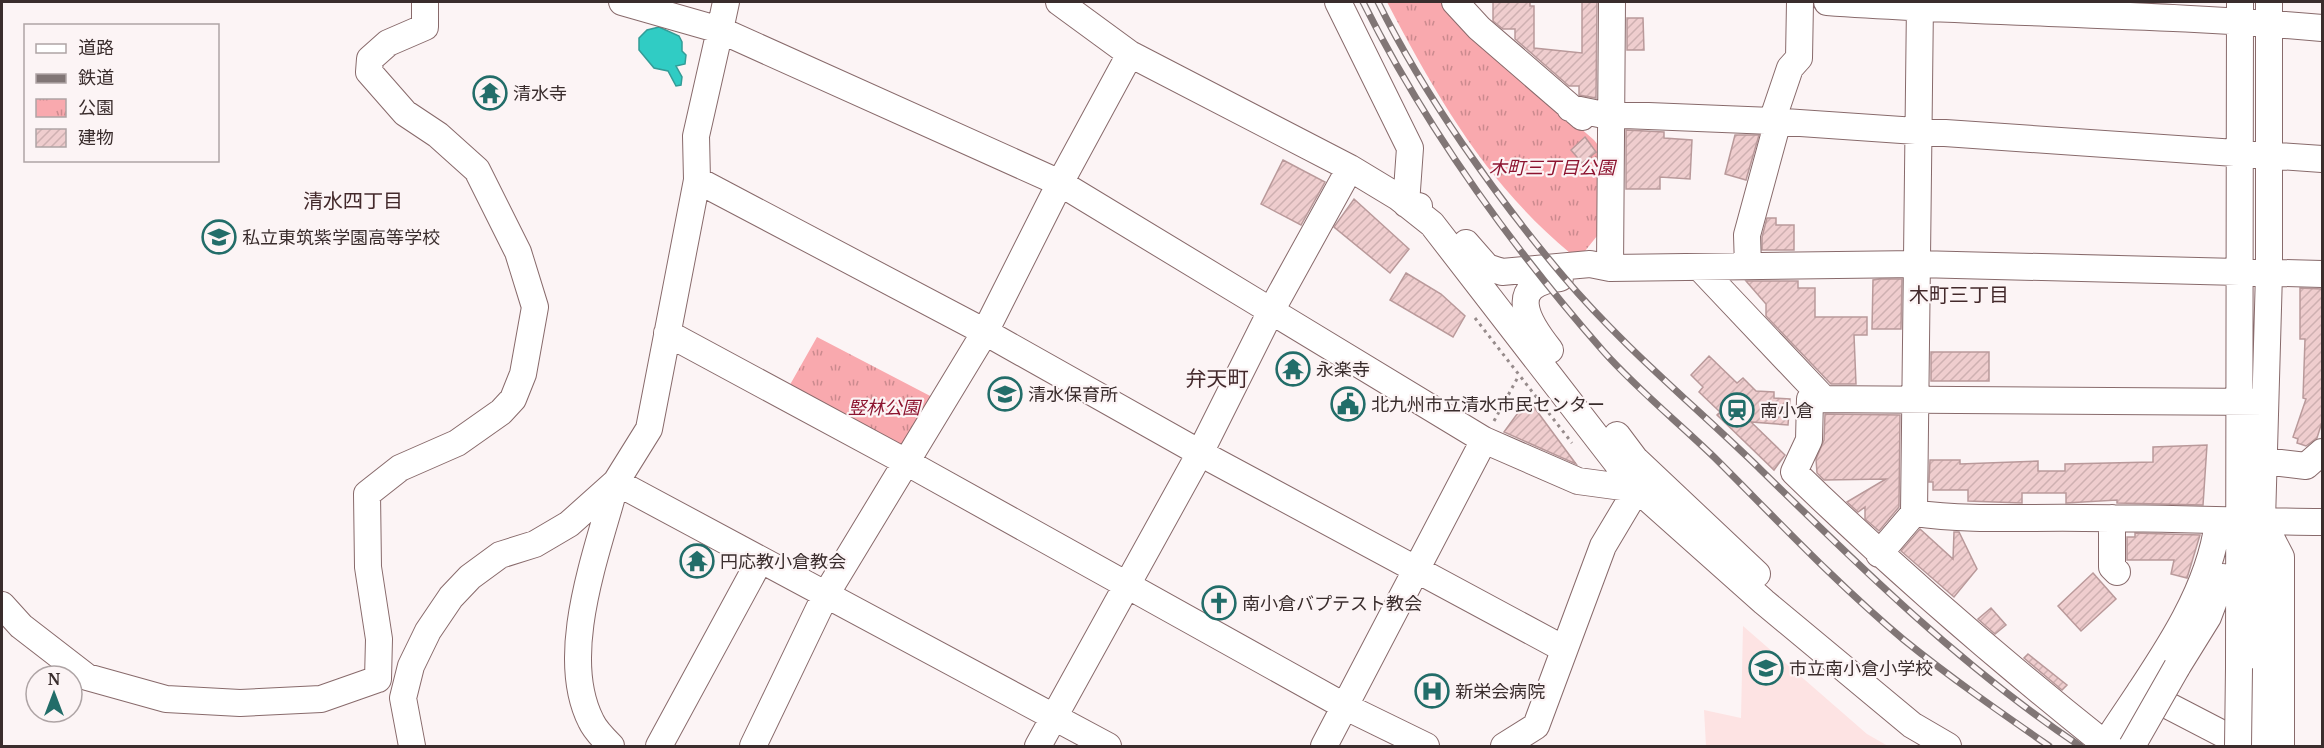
<svg xmlns="http://www.w3.org/2000/svg" width="2324" height="748" font-family="'Noto Serif','Noto Sans JP',serif">
	<style>
		.built { fill: #fde3e3 }
		.park { fill: url(#park-tufts) }
		.water { fill: #30ccc4; stroke: #339c97; stroke-width: 1.5 }
		.building { fill: url(#building-hatch); stroke: #b9999a; stroke-width: 1.5 }
		.lines { fill: none; stroke-linecap: round; stroke-linejoin: round }
		.minor-casing { stroke: #886a6b; stroke-width: 28 }
		.path { stroke: #968b8b; stroke-width: 3; stroke-dasharray: 3 4.5; stroke-linecap: butt }
		.minor { stroke: #fff; stroke-width: 26 }
		.rail-casing { stroke: #817676; stroke-width: 7 }
		.rail { stroke: #fcf4f5; stroke-width: 4.5; stroke-dasharray: 14; stroke-linecap: butt }
		.minor-bridge-casing { stroke: #886a6b; stroke-width: 28; stroke-linecap: butt }
		.minor-bridge { stroke: #fff; stroke-width: 26 }
		.labels { text-anchor: middle; dominant-baseline: central; stroke-width: 4.5; stroke-linejoin: round; paint-order: stroke }
		.poi-label { font-size: 18px; fill: #3a2d2d; stroke: #fcf4f5; text-anchor: start }
		.park-label { font-size: 18px; font-style: italic; fill: #8c132f; stroke: #fcf4f5 }
		.neighbourhood-label { font-size: 20px; fill: #43292b; stroke: #fcf4f5 }
		.quarter-label { font-size: 21px; fill: #43292b; stroke: #fcf4f5 }
	</style>
	<defs>
		<pattern id="park-tufts" width="24" height="20" patternUnits="userSpaceOnUse" patternTransform="scale(1.5)"><rect width="24" height="20" fill="#f9a9ae"/><path d="M3 7l-1-3M5 7V3M7 7l1-3M15 17l-1-3M17 17v-4M19 17l1-3" fill="none" stroke="#cb8a8e"/></pattern>
		<pattern id="building-hatch" width="6" height="6" patternUnits="userSpaceOnUse" patternTransform="scale(1.5)"><rect width="6" height="6" fill="#efcdce"/><path d="M-1 1l2-2M0 6l6-6M5 7l2-2" fill="none" stroke="#ceb0b1"/></pattern>
	</defs>
	<rect width="100%" height="100%" fill="#fcf4f5"/>
	<!-- built -->
	<path class="built" d="M1743,626l124,108 21,12h-182l-2,-36 37,8z"/>
	<!-- park -->
	<path class="park" d="M1387,2h57l23,28 127,110 7,9v82l-16,20 -15,2c-84,-70 -133,-156 -183,-251z
		M817,337l119,62 -36,51 -113,-60z"/>
	<!-- water -->
	<path class="water" d="M659,27l20,9 3,6v9l4,4 -1,9 -9,2 6,11 -1,8 -5,1 -8,-15 -14,-3 -15,-18v-12l8,-8z"/>
	<!-- building -->
	<path class="building" d="M1493,2h37v4h4v42l48,5v-51h15l-1,96 -17,-3v-9h-10l-54,-47v-10h-12l-10,-8z
		M1627,18h16l1,32h-17z
		M1626,130l38,2v6l28,2 -2,39 -30,-2v12h-34z
		M1735,135h24l-13,45 -21,-6z
		M1585,137l11,15 -14,11 -11,-13z
		M1283,160l42,22 -24,43 -40,-21z
		M1354,199l55,50 -19,24 -56,-46z
		M1767,218h9v7h18v25h-32v-13z
		M1406,273l35,21 24,22 -12,21 -63,-37z
		M1880,279h22l-1,50h-29l1,-49z
		M1746,281h52v7h17v29h52v18h-13l2,49h-25l-65,-68v-12z
		M2300,288l22,1v133l-5,16 -11,8 -9,-3 1,-4 -5,-2 13,-38 -3,-1 2,-59h-5z
		M1931,352h58v29h-58z
		M1709,356l28,27 6,-5 13,13 18,1v6l16,1 -2,26 -37,-3 34,33 -11,15 -57,-55 3,-3 -21,-20 4,-5 -12,-12z
		M1528,399l48,65 -72,-32z
		M1825,414l75,1 -1,92 -20,24 -14,-12v-12l-7,5 -11,-10 39,-23 -62,1 -7,-7 -1,-14 8,-19z
		M2207,445l-4,60 -86,-2v-3l-51,3v-10h-44v10l-54,-2v-11h-35v-8h-4l1,-22h30v4l78,-3v10h27v-7l88,-2v-15z
		M1920,529l33,30 1,-27h5l18,37 -23,28 -53,-46z
		M2135,533l65,2 -13,43 -16,-4 3,-14h-47v-23h8z
		M2093,573l23,26 -35,32 -23,-25z
		M1991,608l15,17 -11,9 -17,-15z
		M2028,654l39,31 -5,5 -38,-32z"/>
	<g class="lines">
		<!-- minor casing -->
		<g class="minor-casing">
			<path id="minor" d="M726,2l-6,28 340,153 424,257 94,41 59,8 -34,57 -67,180 -32,20
				M1059,2l71,52 220,114 48,29 34,27 205,265 127,113 148,123 36,21
				M1338,2l72,146 -4,56 13,2
				M1455,2l24,26 103,89
				M1827,2c165,12 331,11 495,26
				M1570,108l29,6 173,7 550,38
				M1772,121l18,-53 9,-10 1,-56
				M697,180l288,152 215,121 364,196
				M1466,243l21,24 15,5 88,-8 20,4 307,-4 405,10
				M1748,266l-1,-31 31,-114
				M1610,268l2,-266
				M1700,268l124,131
				M667,333l239,129 440,245 80,39
				M1550,350c-24,-30 -44,-66 10,-72
				M1617,435l18,24 122,115
				M2264,461l42,5 16,-14
				M616,482l492,264
				M1914,513c55,8 114,4 170,5 79,0 159,3 238,4
				M2112,518v49l5,5
				M2218,522c-10,80 -70,155 -113,222 -108,-86 -212,-176 -311,-272l15,-32 1,-41 455,3
				M2264,524l17,33v189
				M1879,554l35,-41 6,-511
				M2,605l19,21 66,51 79,22 74,4 81,-4 57,-20
				M2177,667l31,-50 15,-40
				M2239,668l1,-666
				M378,679l1,-40 -11,-72 -1,-73 33,-26 57,-25 44,-31 12,-13 10,-25 12,-67 -17,-55 -41,-82 -39,-35 -33,-22 -36,-41 1,-13 18,-16 37,-16v-25
				M2140,691l106,55
				M412,746l-9,-48 8,-32 17,-35 23,-34 19,-20 30,-22 35,-11 34,-20 47,-42 33,-53 48,-249 -1,-44 24,-106 -98,-28
				M611,746c-7,-7 -16,-16 -20,-25 -34,-67 7,-170 25,-239
				M659,746l101,-186
				M753,746l72,-150 160,-264 75,-149 70,-129
				M1038,746l162,-293 71,-142 79,-143
				M1324,746l160,-306
				M2261,746l1,-225 7,-248v-271"/>
		</g>
		<!-- path -->
		<path class="path" d="M1475,318l97,125
			M1494,421l24,-44"/>
		<!-- minor -->
		<use href="#minor" class="minor"/>
		<!-- rail casing -->
		<g class="rail-casing">
			<path id="rail" d="M1363,2c63,126 148,244 241,350 34,38 75,71 111,106 62,62 122,126 189,182 47,38 96,72 145,106
				M1378,2c46,93 118,195 185,274 59,70 131,129 196,192 101,99 203,199 321,278"/>
		</g>
		<!-- rail -->
		<use href="#rail" class="rail"/>
		<!-- minor-bridge casing -->
		<g class="minor-bridge-casing">
			<path id="minor-bridge" d="M2132,746l45,-79
				M2238,746l1,-78"/>
		</g>
		<!-- minor-bridge -->
		<use href="#minor-bridge" class="minor-bridge"/>
	</g>
	<!-- icons -->
	<defs>
		<g id="temple-ring" transform="scale(1.725)"><circle r="9.5" fill="#fcf4f5" stroke="#226d69" stroke-width="1.5"/><path d="M0-6L5-2H3V0L6.5 2.5H4V6H1.5V3h-3V6H-4V2.5H-6.5L-3 0V-2H-5Z" fill="#226d69"/></g>
		<g id="school-ring" transform="scale(1.725)"><circle r="9.5" fill="#fcf4f5" stroke="#226d69" stroke-width="1.5"/><path d="M0-5L7-2L0 1L-7-2ZM-4 1L0 2.5L4 1V4Q0 6-4 4Z" fill="#226d69"/></g>
		<g id="civic-ring" transform="scale(1.725)"><circle r="9.5" fill="#fcf4f5" stroke="#226d69" stroke-width="1.5"/><path d="M-.6-6.5H3V-4.5H.6V-3L4-1V1h2V6H-6V1h2V-1L-.6-3ZM-1.2 2.5V6h2.4V2.5Z" fill="#226d69"/></g>
		<g id="station-ring" transform="scale(1.725)"><circle r="9.5" fill="#fcf4f5" stroke="#226d69" stroke-width="1.5"/><path d="M-3-6H3Q5-6 5-4V2Q5 4 3 4L4.5 6H3L1.5 4h-3L-3 6H-4.5L-3 4Q-5 4-5 2V-4Q-5-6-3-6ZM-3.5-4v3h7v-3ZM-3.5 1v1.5H-2V1ZM2 1v1.5H3.5V1Z" fill="#226d69"/></g>
		<g id="church-ring" transform="scale(1.725)"><circle r="9.5" fill="#fcf4f5" stroke="#226d69" stroke-width="1.5"/><path d="M-1.2-6h2.4v3.5h3.3v2.4h-3.3V6h-2.4V-.1h-3.3v-2.4h3.3Z" fill="#226d69"/></g>
		<g id="hospital-ring" transform="scale(1.725)"><circle r="9.5" fill="#fcf4f5" stroke="#226d69" stroke-width="1.5"/><path d="M-5-5h3v3.5h4V-5h3V5h-3V1.5h-4V5h-3Z" fill="#226d69"/></g>
	</defs>
	<g fill-rule="evenodd">
		<use href="#temple-ring" x="490" y="93"/>
		<use href="#school-ring" x="219" y="237"/>
		<use href="#temple-ring" x="1293" y="369"/>
		<use href="#school-ring" x="1005" y="394"/>
		<use href="#civic-ring" x="1348" y="404"/>
		<use href="#station-ring" x="1737" y="410"/>
		<use href="#temple-ring" x="697" y="561"/>
		<use href="#church-ring" x="1219" y="603"/>
		<use href="#school-ring" x="1766" y="668"/>
		<use href="#hospital-ring" x="1432" y="691"/>
	</g>
	<g class="labels">
		<!-- poi labels -->
		<g class="poi-label">
			<text x="513" y="93">清水寺</text>
			<text x="242" y="237">私立東筑紫学園高等学校</text>
			<text x="1316" y="369">永楽寺</text>
			<text x="1028" y="394">清水保育所</text>
			<text x="1371" y="404">北九州市立清水市民センター</text>
			<text x="1760" y="410">南小倉</text>
			<text x="720" y="561">円応教小倉教会</text>
			<text x="1242" y="603">南小倉バプテスト教会</text>
			<text x="1789" y="668">市立南小倉小学校</text>
			<text x="1455" y="691">新栄会病院</text>
		</g>
		<!-- park labels -->
		<g class="park-label">
			<text x="1552" y="167">木町三丁目公園</text>
			<text x="884" y="407">竪林公園</text>
		</g>
		<!-- neighbourhood labels -->
		<g class="neighbourhood-label">
			<text x="353" y="200">清水四丁目</text>
			<text x="1959" y="294">木町三丁目</text>
		</g>
		<!-- quarter labels -->
		<g class="quarter-label">
			<text x="1217" y="378">弁天町</text>
		</g>
	</g>
	<!-- border -->
	<rect width="2324" height="748" fill="none" stroke="#3a2d2d" stroke-width="6"/>
	<!-- legend -->
	<rect x="24" y="24" width="195" height="138" fill="#fcf4f5" stroke="#aea4a5" stroke-width="1.5"/>
	<rect x="36" y="44" width="30" height="9" fill="#ffffff" stroke="#aea4a5" stroke-width="1.5"/>
	<text x="78" y="54" font-size="18" fill="#3a2d2d">道路</text>
	<rect x="36" y="74" width="30" height="9" fill="#817676" stroke="#aea4a5" stroke-width="1.5"/>
	<text x="78" y="84" font-size="18" fill="#3a2d2d">鉄道</text>
	<rect x="36" y="99" width="30" height="18" fill="url(#park-tufts)" stroke="#aea4a5" stroke-width="1.5"/>
	<text x="78" y="114" font-size="18" fill="#3a2d2d">公園</text>
	<rect x="36" y="129" width="30" height="18" fill="url(#building-hatch)" stroke="#aea4a5" stroke-width="1.5"/>
	<text x="78" y="144" font-size="18" fill="#3a2d2d">建物</text>
	<!-- north arrow -->
	<g transform="translate(54 694)"><circle r="28" fill="#fcf4f5" stroke="#aea4a5" stroke-width="1.5"/>
	<path d="M0-4.5L10 22L0 15L-10 22Z" fill="#226d69"/>
	<text y="-9" font-size="16" font-weight="bold" text-anchor="middle" fill="#3a2d2d">N</text>
	</g>
</svg>
